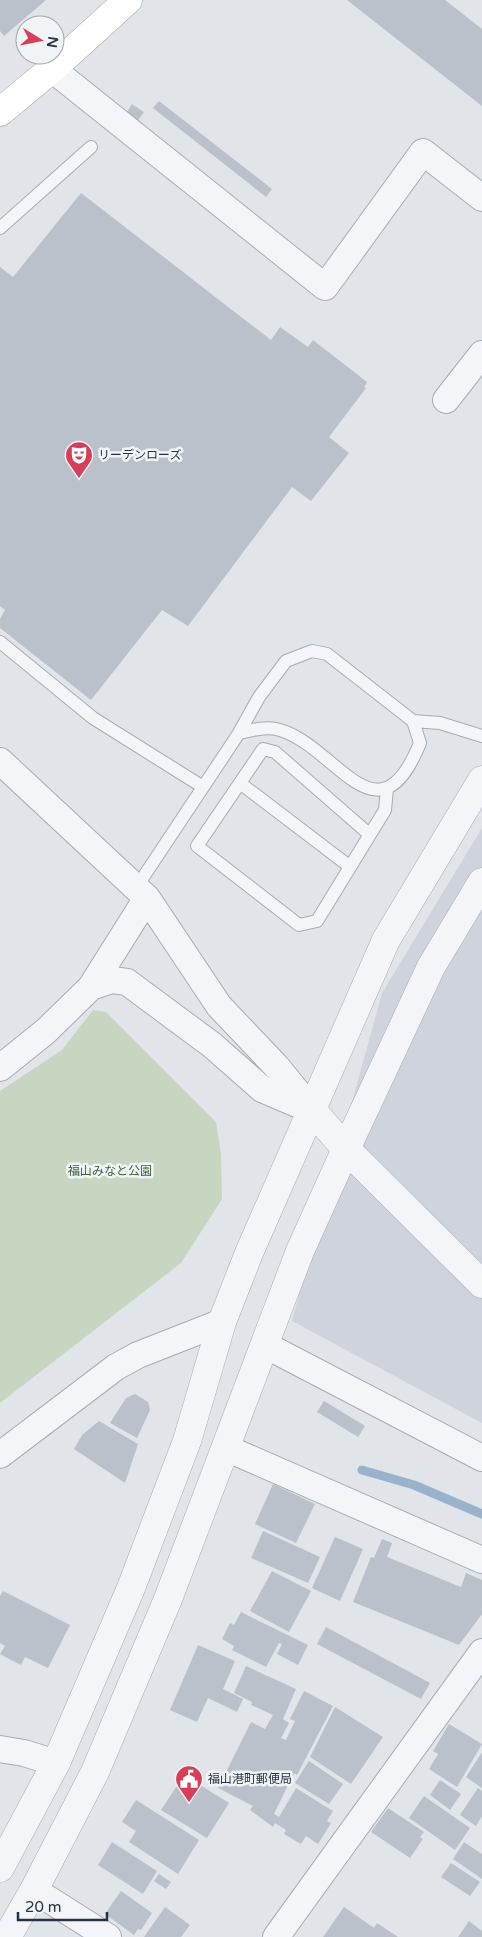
<svg xmlns="http://www.w3.org/2000/svg" width="482" height="1937" font-family="'Varela Round','Noto Sans JP',sans-serif">
	<style>
		.built { fill: #cfd4dc }
		.green { fill: #c7d5c1 }
		.lines { fill: none; stroke-linecap: round; stroke-linejoin: round }
		.stream { stroke: #9ab3cc; stroke-width: 9 }
		.building { fill: #bac1ca }
		.service-casing { stroke: #a6acb5; stroke-width: 14 }
		.minor-casing { stroke: #a6acb5; stroke-width: 28 }
		.tertiary-casing { stroke: #a6acb5; stroke-width: 29 }
		.secondary-casing { stroke: #a6acb5; stroke-width: 29 }
		.service { stroke: #f4f5f8; stroke-width: 12 }
		.minor { stroke: #f4f5f8; stroke-width: 26 }
		.tertiary { stroke: #f4f5f8; stroke-width: 28 }
		.secondary { stroke: #fff; stroke-width: 28 }
		.labels { text-anchor: middle; dominant-baseline: central; stroke-width: 5; stroke-linejoin: round; paint-order: stroke }
		.poi-label { font-size: 12px; fill: #283243; stroke: #f0f4f7; text-anchor: start }
		.park-label { font-size: 12px; fill: #3e6034; stroke: #f0f4f7 }
	</style>
	<rect width="100%" height="100%" fill="#e1e5ea"/>
	<!-- built -->
	<path class="built" d="M482,828v595l-190,-102 90,-328z"/>
	<!-- green -->
	<path class="green" d="M93,1010l13,2 110,110 5,32 1,45 -41,64 -181,140v-312l62,-41z"/>
	<g class="lines">
		<!-- stream -->
		<path class="stream" d="M362,1470l52,15 68,29"/>
	</g>
	<!-- building -->
	<path class="building" d="M0,0h46l-42,36 -4,-5z
		M347,0h98l37,29v77z
		M159,101l113,88 -6,8 -113,-89z
		M132,104l12,8 -10,14 -11,-8z
		M81,193l190,147 9,-13 28,20 5,-7 54,42 -3,5 2,1 -37,49 20,16 -38,48 -19,-14 -104,139 -26,-16 -71,90 -91,-72v-9l5,-9 -5,-4v-339l13,10z
		M135,1394l13,8 2,8 -13,28 -27,-15 16,-25z
		M324,1401l41,25 -7,11 -41,-25z
		M99,1421l39,23 -13,39 -51,-34 8,-14z
		M273,1484l42,20 -19,39 -41,-19z
		M263,1531l57,26 -12,26 -57,-25z
		M335,1537l28,12 -23,52 -28,-13z
		M382,1539l10,4 -5,14 74,30 5,-14 16,7v34l-23,31 -106,-43 18,-45 3,1z
		M272,1571l39,20 -22,41 -39,-21z
		M3,1591l67,34 -22,43 -23,-11 -4,8 -21,-11 5,-8 -5,-3v-47z
		M241,1612l67,33 -10,20 -21,-11 5,-10 -3,-1 -13,24 -34,-17 2,-4 -12,-7 8,-16 4,2z
		M326,1627l104,56 -9,16 -104,-55z
		M198,1645l37,16 -12,28 20,10 -6,13 -29,-14 -11,24 -27,-12z
		M246,1666l50,23 -13,30 6,4 -8,15 5,2 9,-19 -5,-2 14,-28 29,15 -36,69 -3,-2 -20,41 5,3 17,-29 37,23 -6,10 4,2 -13,21 -12,-8 -5,8 -17,-10 2,-4 -11,-7 -2,4 -23,-17 3,-4 -35,-18 33,-66 14,7 8,-14 -22,-10 1,-3 -18,-9z
		M335,1707l48,30 -32,47 -41,-27z
		M449,1724l33,20 -25,43 -28,-18 9,-15 -5,-3z
		M482,1752v36l-16,-11z
		M309,1761l34,23 -14,20 -34,-21z
		M184,1775l45,28 -22,35 -46,-28z
		M440,1780l21,14 -11,16 -20,-15z
		M478,1788l4,3v25l-6,10 -16,-11z
		M424,1796l46,32 -15,22 -46,-32z
		M136,1800l63,40 -21,34 -49,-32 7,-11 -14,-9z
		M388,1808l36,24 -4,5 3,2 -13,19 -39,-26z
		M112,1842l45,29 -14,23 -45,-29z
		M464,1842l18,12v25l-29,-20z
		M451,1863l29,19 -10,14 -29,-19z
		M159,1874l12,8 -5,7 -12,-8z
		M121,1891l31,22 -11,17 -3,-1 -4,6 -29,-21z
		M165,1907l25,18 -9,12h-37z
		M344,1907l30,21 3,-5 21,14h-75z
		M469,1921l13,10v6h-24z"/>
	<g class="lines">
		<!-- service casing -->
		<g class="service-casing">
			<path id="service" d="M0,228l91,-81
				M0,642l93,76 110,69
				M413,721l27,2 42,13
				M240,783l109,83
				M369,834l-94,-82 -12,-3 -66,97 102,79 18,-4 68,-111 2,-21
				M136,888l103,-155 20,-36 27,-36 26,-10 15,3 86,67 7,22c-42,104 -83,4 -140,-13 -13,-4 -28,0 -41,3"/>
		</g>
		<!-- minor casing -->
		<g class="minor-casing">
			<path id="minor" d="M52,69l273,218 98,-135 59,46
				M446,400l36,-46
				M0,761l147,137 72,108 58,61 35,43
				M91,987l56,-89
				M0,1068l46,-37 45,-44 21,-7 15,2 85,63 50,44 47,20
				M265,1345l217,113
				M226,1448l256,112
				M0,1455l116,-88 22,-12 84,-33
				M0,1749l24,4 32,10
				M34,1890l74,47
				M276,1937l206,-285"/>
		</g>
		<!-- tertiary casing -->
		<g class="tertiary-casing">
			<path id="tertiary" d="M312,1110l34,39 136,135
				M0,1868l56,-105 75,-175 56,-147 35,-119 27,-69 137,-313 96,-160
				M7,1937l27,-47 61,-118 73,-173 132,-348 46,-102 85,-182 51,-85"/>
		</g>
		<!-- secondary casing -->
		<g class="secondary-casing">
			<path id="secondary" d="M0,112l52,-43 76,-69"/>
		</g>
		<!-- service -->
		<use href="#service" class="service"/>
		<!-- minor -->
		<use href="#minor" class="minor"/>
		<!-- tertiary -->
		<use href="#tertiary" class="tertiary"/>
		<!-- secondary -->
		<use href="#secondary" class="secondary"/>
	</g>
	<!-- icons -->
	<defs>
		<g id="theatre-pin" transform="scale(1.4375)"><path d="M0 17L-7.5 6A9.5 9.5 0 1 1 7.5 6Z" fill="#d63f59" stroke="#f0f4f7"/><path d="M-5-5.5Q0-4 5-5.5V0Q5 5 0 6Q-5 5-5 0ZM-3.3-2.5H-1v1.5H-3.3ZM1-2.5H3.3v1.5H1ZM-2.8 1Q0 5.5 2.8 1Z" fill="#fff"/></g>
		<g id="civic-pin" transform="scale(1.4375)"><path d="M0 17L-7.5 6A9.5 9.5 0 1 1 7.5 6Z" fill="#d63f59" stroke="#f0f4f7"/><path d="M-.6-6.5H3V-4.5H.6V-3L4-1V1h2V6H-6V1h2V-1L-.6-3ZM-1.2 2.5V6h2.4V2.5Z" fill="#fff"/></g>
	</defs>
	<g fill-rule="evenodd">
		<use href="#theatre-pin" x="79" y="455"/>
		<use href="#civic-pin" x="189" y="1779"/>
	</g>
	<g class="labels">
		<!-- poi labels -->
		<g class="poi-label">
			<text x="98" y="455">リーデンローズ</text>
			<text x="208" y="1779">福山港町郵便局</text>
		</g>
		<!-- park labels -->
		<g class="park-label">
			<text x="110" y="1171">福山みなと公園</text>
		</g>
	</g>
	<!-- north arrow -->
	<g transform="translate(40 40) rotate(100)"><circle r="24" fill="#f0f4f7" stroke="#a0a6af"/>
	<path d="M0-4L9 19L0 12L-9 19Z" fill="#d63f59"/>
	<text y="-8" font-size="14" font-weight="bold" text-anchor="middle" fill="#283243">N</text>
	</g>
	<!-- scale -->
	<path d="M18 1912v8h89v-8" fill="none" stroke="#283243" stroke-width="2.5"/>
	<text x="25" y="1912" font-size="15" fill="#283243" stroke="#f0f4f7" stroke-width="4" paint-order="stroke">20 m</text>
</svg>
